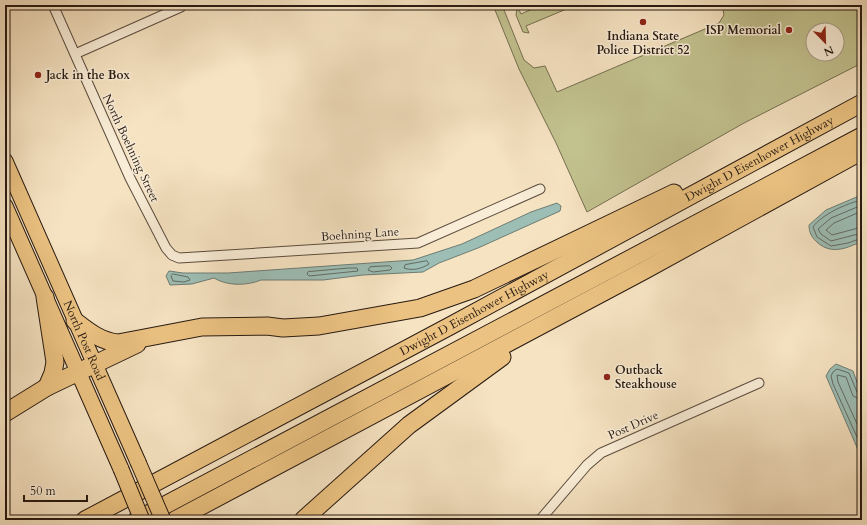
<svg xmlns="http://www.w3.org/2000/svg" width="867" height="525" font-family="Cardo,serif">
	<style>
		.green { fill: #c2c28f; stroke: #746e50; fill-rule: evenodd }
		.water { fill: #9dbeb5; stroke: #6e7c74 }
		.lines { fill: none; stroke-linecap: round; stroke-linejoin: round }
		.shore { stroke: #626c64; stroke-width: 1 }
		.minor-casing { stroke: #5b4c3e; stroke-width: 11 }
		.primary-casing { stroke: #271a12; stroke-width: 17 }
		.motorway-casing { stroke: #271a12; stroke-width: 19 }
		.minor { stroke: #f9edd7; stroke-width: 9 }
		.primary { stroke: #ebc281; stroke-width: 15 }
		.motorway { stroke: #ebc281; stroke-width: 17 }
		.primary-bridge-casing { stroke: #271a12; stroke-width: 17; stroke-linecap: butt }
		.primary-bridge { stroke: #ebc281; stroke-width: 15 }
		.poi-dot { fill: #8f2418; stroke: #f9edd7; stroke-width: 1.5 }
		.labels { text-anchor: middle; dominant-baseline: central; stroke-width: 3; stroke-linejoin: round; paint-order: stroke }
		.poi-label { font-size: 12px; font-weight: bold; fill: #271a12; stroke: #f9edd7; text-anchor: start }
		.street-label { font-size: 12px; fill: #271a12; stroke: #f9edd7 }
	</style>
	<rect width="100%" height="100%" fill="#f6e3c2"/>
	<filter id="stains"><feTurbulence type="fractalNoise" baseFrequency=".005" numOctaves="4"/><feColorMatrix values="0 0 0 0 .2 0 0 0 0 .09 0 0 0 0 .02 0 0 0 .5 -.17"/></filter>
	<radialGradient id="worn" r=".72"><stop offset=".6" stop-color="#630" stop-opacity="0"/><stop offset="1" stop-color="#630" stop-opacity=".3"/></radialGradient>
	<!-- green -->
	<path class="green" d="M493,5h9l22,55 10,8 11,-2 12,26 162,-69 5,-8 -2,-10h140v58l-118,60 -157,89 -31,-69 -37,-74zM813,30h24v24h-24z
		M541,5h35l-50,21 3,7 -6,-1 -7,-17 1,-6 1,-1 3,6z"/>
	<!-- water -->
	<path class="water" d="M859,196h3v45c-14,7 -30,14 -44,2 -6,-5 -9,-10 -9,-18l17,-15z
		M557,203l4,3 -1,5 -82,37 -39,15 -16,9 -60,3 -40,5h-62c-14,6 -34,6 -47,-2l-22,6 -22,1 -4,-9 3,-5 14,2h45l185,-13 49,-16 69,-32z
		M836,364l17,7 9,25v63l-36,-83 4,-7z"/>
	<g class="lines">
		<!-- shore -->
		<path class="shore" d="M862,200c-15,3 -41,15 -49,27l4,10 14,9 17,-3 14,-5
			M862,205l-31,13 -13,11 3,5 10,7 31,-8
			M862,211l-28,12 -8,7 6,5 30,-8
			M427,261l2,3c-8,5 -17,7 -25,4l1,-3z
			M390,266l2,2 -2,2 -17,2 -5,-2 2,-3z
			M349,268h8l1,3 -49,5 -2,-2 1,-2z
			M173,274l15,3 2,3 -6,2 -11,-1 -2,-5z
			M862,395l-5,-3 -8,-19 -12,-4 -4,3 -2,4 2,8 29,64
			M862,400l-9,-4 -7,-19 -9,-2 1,7 24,53"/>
		<!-- minor casing -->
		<g class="minor-casing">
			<path id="minor" d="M53,5l77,173 36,70 6,7 7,3 239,-15 122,-54
				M75,54l106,-47
				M540,520l47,-55 14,-12 158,-70"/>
		</g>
		<!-- primary casing -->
		<g class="primary-casing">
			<g id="primary">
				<path id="s1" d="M5,161l133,301"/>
				<path d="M5,206l116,263"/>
			</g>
		</g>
		<!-- motorway casing -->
		<g class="motorway-casing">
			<g id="motorway">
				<path d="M45,297l10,65 -2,11 -6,14"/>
				<path d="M75,321c13,10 25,20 43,22l84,-16 65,-1 16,2 36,-2 101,-18 54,-19 200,-96"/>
				<path d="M5,413l42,-26 90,-43"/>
				<path id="s2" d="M85,520l365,-194 412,-223"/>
				<path d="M137,520l725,-384"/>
				<path d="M175,520l470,-250 217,-119"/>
				<path d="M303,520l106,-95 93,-68"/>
			</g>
		</g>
		<!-- minor -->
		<use href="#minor" class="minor"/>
		<!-- primary -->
		<use href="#primary" class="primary"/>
		<!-- motorway -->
		<use href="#motorway" class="motorway"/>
		<!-- primary-bridge casing -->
		<g class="primary-bridge-casing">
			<path id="primary-bridge" d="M138,462l25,58
				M121,469l21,51"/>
		</g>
		<!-- primary-bridge -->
		<use href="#primary-bridge" class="primary-bridge"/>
	</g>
	<!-- markers -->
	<g class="poi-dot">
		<circle cx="643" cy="22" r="4"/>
		<circle cx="789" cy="30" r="4"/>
		<circle cx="38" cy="75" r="4"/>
		<circle cx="607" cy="377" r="4"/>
	</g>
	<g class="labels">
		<!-- poi labels -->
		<g class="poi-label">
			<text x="781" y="30" text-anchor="end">ISP Memorial</text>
			<text x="643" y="36" text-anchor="middle">Indiana State<tspan x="643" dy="14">Police District 52</tspan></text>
			<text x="46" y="75">Jack in the Box</text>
			<text x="615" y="370">Outback<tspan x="615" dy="14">Steakhouse</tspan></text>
		</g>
		<!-- street labels -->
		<g class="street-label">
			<text transform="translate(131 148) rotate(65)">North Boehning Street</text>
			<text stroke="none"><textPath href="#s2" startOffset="765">Dwight D Eisenhower Highway</textPath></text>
			<text transform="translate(360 234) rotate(-4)">Boehning Lane</text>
			<text stroke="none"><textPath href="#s2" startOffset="441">Dwight D Eisenhower Highway</textPath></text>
			<text stroke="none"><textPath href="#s1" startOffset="196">North Post Road</textPath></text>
			<text transform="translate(633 425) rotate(-24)">Post Drive</text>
		</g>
	</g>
	<!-- margin -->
	<rect width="867" height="525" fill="none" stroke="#f6e3c2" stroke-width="20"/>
	<rect x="6" y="6" width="855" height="513" fill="none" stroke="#271a12" stroke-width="2"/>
	<rect x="10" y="10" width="847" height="505" fill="none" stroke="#271a12"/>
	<!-- north arrow -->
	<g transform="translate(825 42) rotate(157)"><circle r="19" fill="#f9edd7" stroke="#a59988"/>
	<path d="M0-3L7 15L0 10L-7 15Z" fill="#8f2418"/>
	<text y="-6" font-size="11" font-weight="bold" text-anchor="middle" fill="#271a12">N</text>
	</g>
	<!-- scale -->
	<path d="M24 495v6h63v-6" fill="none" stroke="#271a12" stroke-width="2"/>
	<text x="30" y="495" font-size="12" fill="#271a12" stroke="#f9edd7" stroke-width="3" paint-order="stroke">50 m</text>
	<rect width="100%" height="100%" filter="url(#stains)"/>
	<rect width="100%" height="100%" fill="url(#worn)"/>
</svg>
